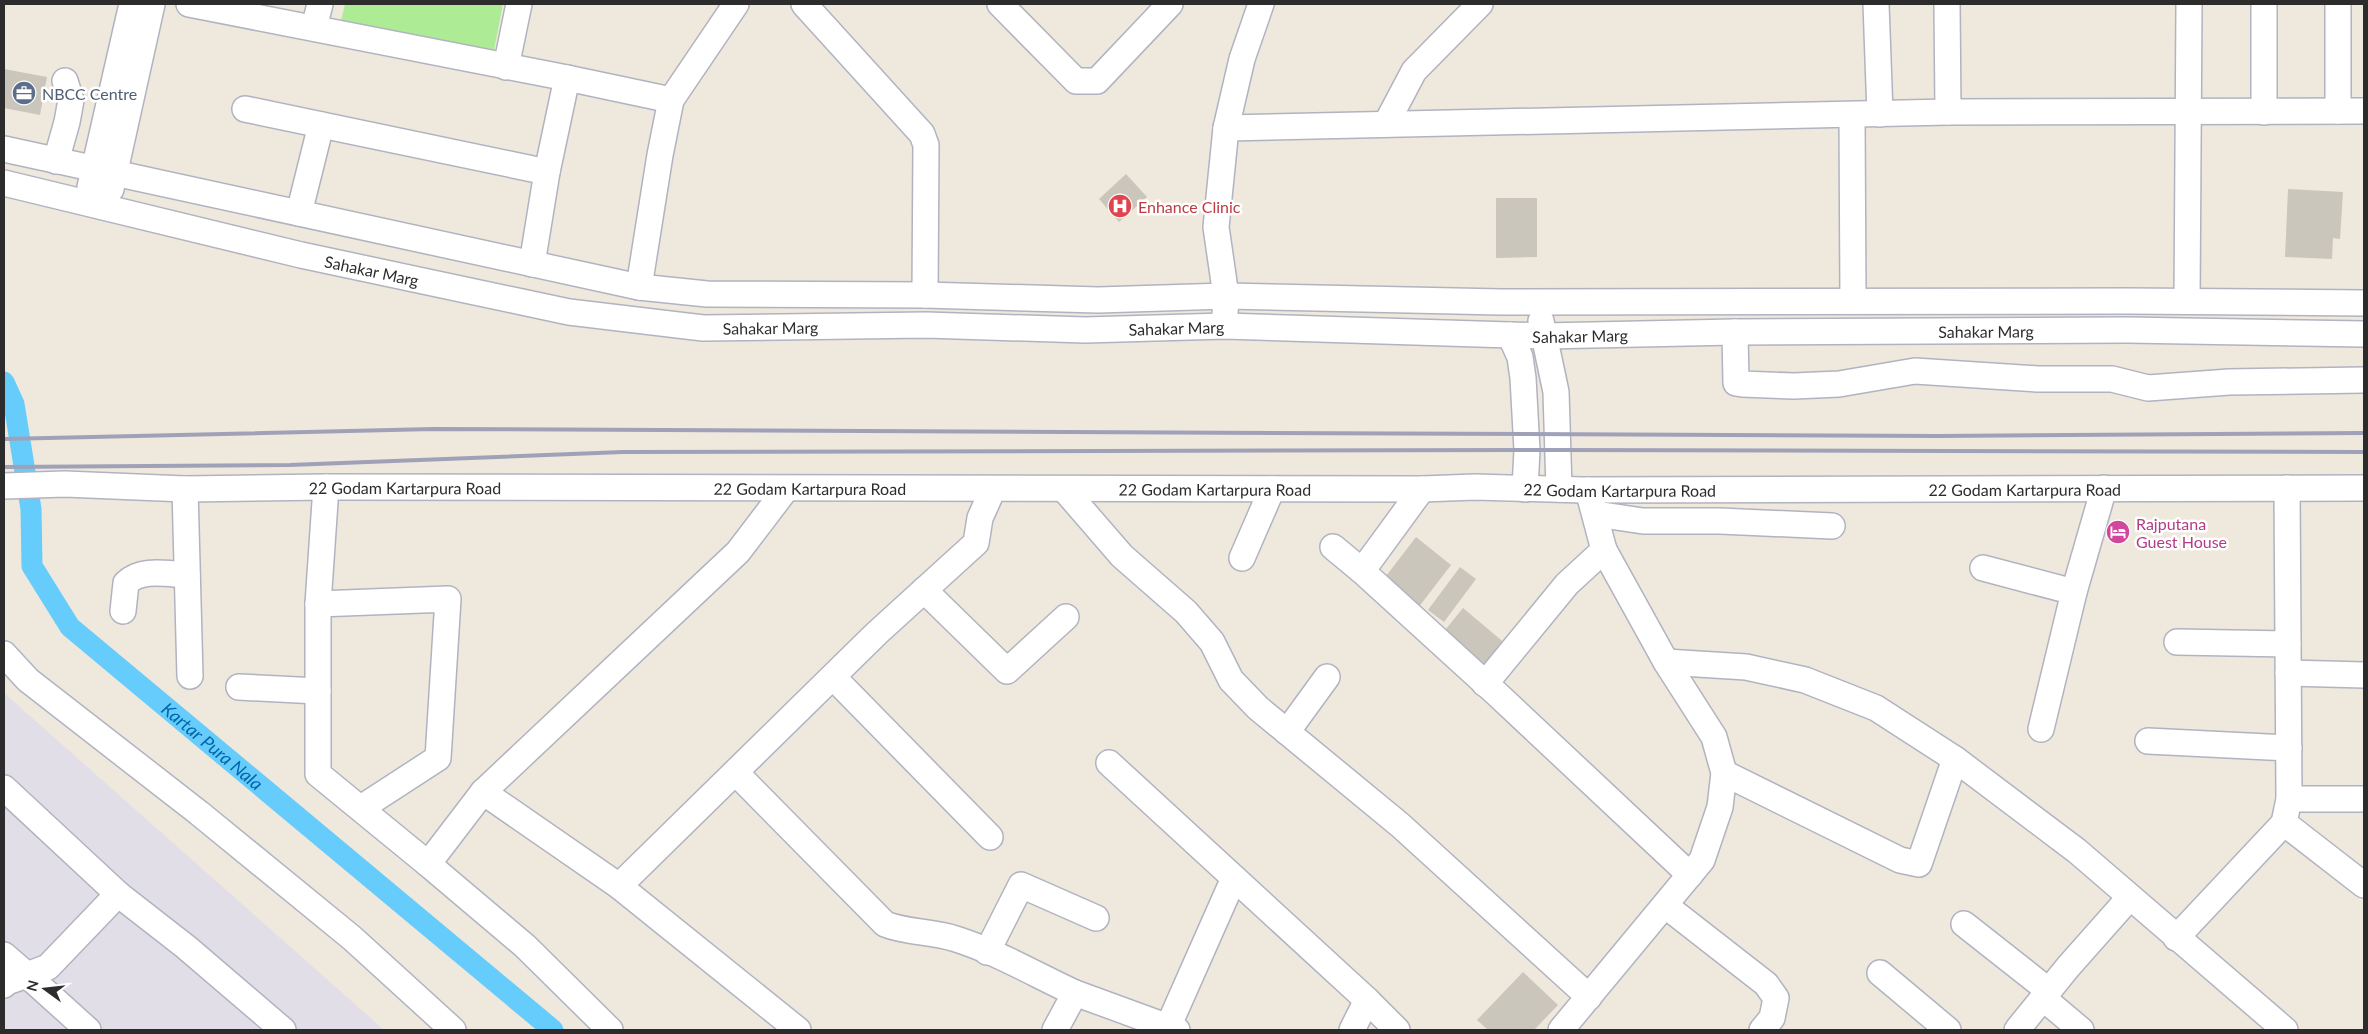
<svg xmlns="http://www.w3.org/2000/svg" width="2368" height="1034" font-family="Lato,sans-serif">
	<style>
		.industrial { fill: #e1dee7 }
		.green { fill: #adeb94 }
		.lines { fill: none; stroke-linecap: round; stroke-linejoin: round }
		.canal { stroke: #66ccfb; stroke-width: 21 }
		.building { fill: #cac6bb }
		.minor-casing { stroke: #b1b3c1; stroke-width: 28 }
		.minor { stroke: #fff; stroke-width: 25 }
		.rail { stroke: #9fa1b8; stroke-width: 4 }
		.labels { text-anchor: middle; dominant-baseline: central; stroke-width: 5; stroke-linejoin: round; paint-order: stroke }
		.service-label { font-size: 16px; fill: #4e5e75; stroke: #fff; text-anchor: start }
		.health-label { font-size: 16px; fill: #be3a42; stroke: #fff; text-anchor: start }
		.street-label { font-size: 16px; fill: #2c2c2c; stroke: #fff }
		.hotel-label { font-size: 16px; fill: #b23c85; stroke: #fff; text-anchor: start }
		.water-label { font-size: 18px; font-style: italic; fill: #0068ac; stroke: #fff }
	</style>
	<rect width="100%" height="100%" fill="#efe8dd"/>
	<!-- industrial -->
	<path class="industrial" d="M4,693l380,337h-380z"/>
	<!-- green -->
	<path class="green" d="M345,4h158l-9,46 -153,-29z"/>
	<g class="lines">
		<!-- canal -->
		<path class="canal" id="s1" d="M4,382l10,22 17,105 1,57 38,61 483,403"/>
	</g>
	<!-- building -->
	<path class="building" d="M4,69l43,8 -7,38 -36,-7z
		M1126,174l21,23 -28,25 -20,-23z
		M2288,189l55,3 -3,47 -7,-1 -1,21 -47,-2z
		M1496,198h41v59l-41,1z
		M1416,537l35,28 -33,43 -35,-28z
		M1460,567l16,12 -32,43 -16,-12z
		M1463,608l44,37 -22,26 -43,-37z
		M1523,972l35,33 -24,25h-46l-11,-10z"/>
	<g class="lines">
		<!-- minor casing -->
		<g class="minor-casing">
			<g id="minor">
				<path d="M189,4l378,74 104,22"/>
				<path d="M804,4l118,130 4,11 -1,150"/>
				<path d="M1000,4l76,77h21l73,-77"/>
				<path d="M1876,4l4,110"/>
				<path d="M1947,4l1,108"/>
				<path d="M314,28l6,-24"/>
				<path d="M506,67l13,-63"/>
				<path d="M245,109l302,63"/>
				<path d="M2338,111v-107"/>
				<path d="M2264,112v-108"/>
				<path d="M1852,115l1,186"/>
				<path d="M1386,124l28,-53 66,-67"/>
				<path d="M1226,128l722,-16 416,-1"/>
				<path d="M4,149l635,138 68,7 218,1 173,5 128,-4 275,6 626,-1 237,2"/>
				<path d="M56,161l11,-39 4,-22 -6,-19"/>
				<path id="s2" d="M4,183l297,72 221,47 47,10 134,16 223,-3 159,5 140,-4 319,10 191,-4 392,-2 237,4"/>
				<path d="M90,187l42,-183"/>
				<path d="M111,189l41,-185"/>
				<path d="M299,213l22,-88"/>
				<path d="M532,264l15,-92 20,-94"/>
				<path d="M639,287l21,-132 11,-55 65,-96"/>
				<path d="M2187,301l2,-297"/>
				<path d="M1225,314l1,-18 -10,-69 10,-99 16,-69 19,-55"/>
				<path d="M1541,321l15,71 3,97"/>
				<path d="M1735,332l1,51 6,1 52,2 45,-2 76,-13 123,8h74l36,9 81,-6 135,-2"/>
				<path d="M1510,335l10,22 3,21 4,72 -2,39"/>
				<path id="s3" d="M4,486l61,-2 120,5 141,-2 1096,2 53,-2 108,3 781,-2"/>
				<path d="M326,487l-8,117v170l110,90 55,-72"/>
				<path d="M2287,488l2,311 -5,24 80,62"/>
				<path d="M185,489l5,187"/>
				<path d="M786,489l-48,63 -255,240 136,94 179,144"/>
				<path d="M1064,489l58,67 64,56 26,30 19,38 27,28 142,117 189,172"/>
				<path d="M1422,489l-60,82 135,123 193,181"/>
				<path d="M1596,514l47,7h77l112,5"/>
				<path d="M1333,547l29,24"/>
				<path d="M1242,558l30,-69"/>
				<path d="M1983,568l91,24"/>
				<path d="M924,590l83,81 59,-54"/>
				<path d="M318,604l130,-5 -10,159 -77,50"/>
				<path d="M123,611l3,-28c16,-15 40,-9 61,-8"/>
				<path d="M2177,642l111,2"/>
				<path d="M4,654l24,26 171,133 153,125 101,92"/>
				<path d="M1666,662l80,5 59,13 71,28 79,51 122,92 208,179"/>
				<path d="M2288,673l76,2"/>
				<path d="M833,677l157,160"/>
				<path d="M1485,684l82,-100 37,-34"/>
				<path d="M239,687l79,4"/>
				<path d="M2041,729l33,-137 30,-104"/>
				<path d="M1287,732l40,-55"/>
				<path d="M2148,741l141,7"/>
				<path d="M1109,763l258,237"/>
				<path d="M736,773l149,151c22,9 47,7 71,15 41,13 80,36 119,54l-20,37"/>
				<path d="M1724,773l176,87 19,4 36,-105"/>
				<path d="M4,788l114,106 -70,73 -21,8 61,55"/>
				<path d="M2289,799h75"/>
				<path d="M428,864l97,82 85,84"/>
				<path d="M619,886l258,-253 99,-90 4,-25 13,-29"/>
				<path d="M118,894l68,53 97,83"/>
				<path d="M1666,906l100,78 10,14 -4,20 -10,12"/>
				<path d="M1964,924l85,67"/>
				<path d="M2176,938l108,-115"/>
				<path d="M987,952l34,-67 75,33"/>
				<path d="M4,955l23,20 -20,7 -3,3"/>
				<path d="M1880,973l68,57"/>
				<path d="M1075,993l93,34"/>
				<path d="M2043,998l38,32"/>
				<path d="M1177,1030l-9,-3 66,-149"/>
				<path d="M1352,1030l15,-30 30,30"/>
				<path d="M1561,1030l141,-170 18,-53 4,-34 -10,-36 -48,-75 -62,-112 -16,-60"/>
				<path d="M2017,1030l51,-63 62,-70"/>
			</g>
		</g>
		<!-- minor -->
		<use href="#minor" class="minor"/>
		<!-- rail -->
		<path class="rail" d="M4,439l429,-10 1505,7 426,-3
			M4,467l286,-2 333,-13 935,-2 806,2"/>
	</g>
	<!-- icons -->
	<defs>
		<g id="office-disc" transform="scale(1.25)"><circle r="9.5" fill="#5c6f8a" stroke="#fff"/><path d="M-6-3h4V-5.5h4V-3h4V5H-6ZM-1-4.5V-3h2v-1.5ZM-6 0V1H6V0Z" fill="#fff"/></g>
		<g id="hospital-disc" transform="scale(1.25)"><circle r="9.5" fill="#e0444e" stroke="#fff"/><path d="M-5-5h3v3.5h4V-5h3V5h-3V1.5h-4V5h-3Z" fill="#fff"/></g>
		<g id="hotel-disc" transform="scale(1.25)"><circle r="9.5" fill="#d1479c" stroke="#fff"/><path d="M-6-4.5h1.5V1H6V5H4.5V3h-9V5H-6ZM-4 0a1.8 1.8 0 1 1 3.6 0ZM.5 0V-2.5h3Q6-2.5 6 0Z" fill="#fff"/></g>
	</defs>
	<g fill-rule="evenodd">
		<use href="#office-disc" x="24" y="93"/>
		<use href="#hospital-disc" x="1120" y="206"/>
		<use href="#hotel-disc" x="2118" y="532"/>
	</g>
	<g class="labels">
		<!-- service labels -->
		<g class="service-label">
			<text x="42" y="93">NBCC Centre</text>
		</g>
		<!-- health labels -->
		<g class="health-label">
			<text x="1138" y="206">Enhance Clinic</text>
		</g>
		<!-- street labels -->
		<g class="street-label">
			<text stroke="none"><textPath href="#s2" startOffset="378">Sahakar Marg</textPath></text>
			<text stroke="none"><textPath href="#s2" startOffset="782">Sahakar Marg</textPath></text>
			<text stroke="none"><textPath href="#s2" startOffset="1188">Sahakar Marg</textPath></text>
			<text stroke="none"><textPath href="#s2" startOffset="1998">Sahakar Marg</textPath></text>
			<text stroke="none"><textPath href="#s2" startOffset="1592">Sahakar Marg</textPath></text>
			<text stroke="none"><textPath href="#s3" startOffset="401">22 Godam Kartarpura Road</textPath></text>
			<text stroke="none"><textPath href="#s3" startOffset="806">22 Godam Kartarpura Road</textPath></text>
			<text stroke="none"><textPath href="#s3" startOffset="1211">22 Godam Kartarpura Road</textPath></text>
			<text stroke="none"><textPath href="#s3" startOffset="1616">22 Godam Kartarpura Road</textPath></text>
			<text stroke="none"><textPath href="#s3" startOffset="2021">22 Godam Kartarpura Road</textPath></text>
		</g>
		<!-- hotel labels -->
		<g class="hotel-label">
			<text x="2136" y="523">Rajputana<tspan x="2136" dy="18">Guest House</tspan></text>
		</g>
		<!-- water labels -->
		<g class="water-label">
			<text stroke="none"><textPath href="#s1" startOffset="445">Kartar Pura Nala</textPath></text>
		</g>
	</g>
	<!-- border -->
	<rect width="2368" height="1034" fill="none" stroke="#2c2c2c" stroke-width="10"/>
	<!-- north arrow -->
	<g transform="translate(45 989) rotate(285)" stroke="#ffffff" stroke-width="4" paint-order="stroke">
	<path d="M0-4L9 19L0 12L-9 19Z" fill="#2c2c2c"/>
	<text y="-8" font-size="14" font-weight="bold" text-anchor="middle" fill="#2c2c2c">N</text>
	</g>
</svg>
